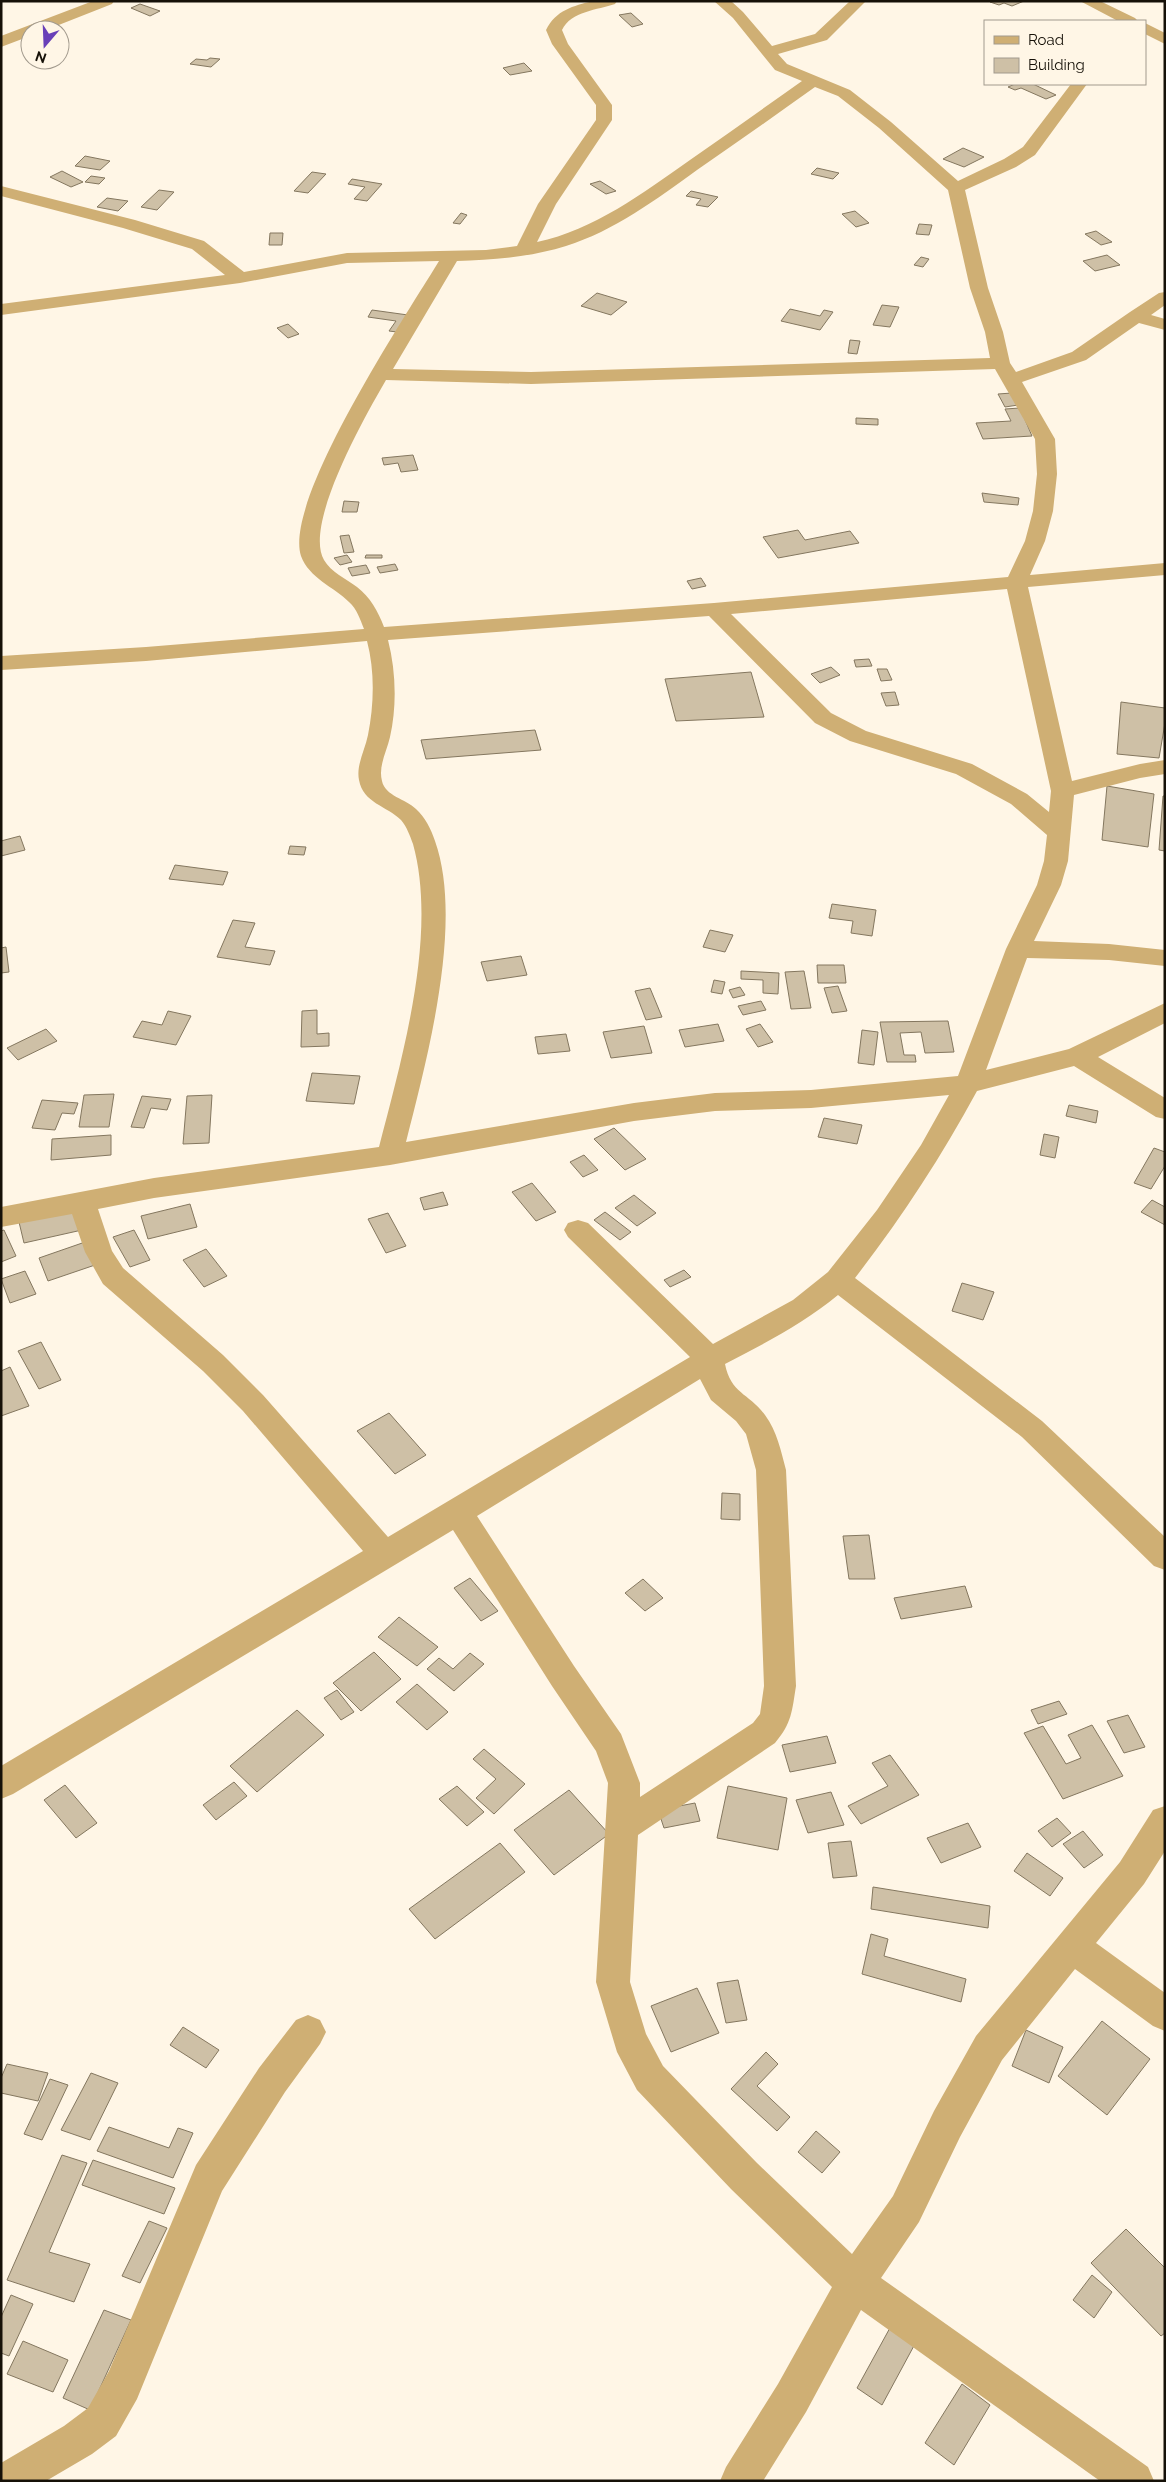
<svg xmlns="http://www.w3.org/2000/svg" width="1166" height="2482" font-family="Raleway,sans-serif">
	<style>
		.building { fill: #cec0a6; stroke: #84775f }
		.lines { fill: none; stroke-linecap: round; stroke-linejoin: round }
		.minor { fill: #cfaf74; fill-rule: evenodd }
	</style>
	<rect width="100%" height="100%" fill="#fff6e6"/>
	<!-- building -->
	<path class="building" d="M1024,1l-12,5 -8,-3 -5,2 -9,-3z
		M140,4l20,7 -10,5 -19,-8z
		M631,13l12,11 -11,3 -13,-12z
		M210,58l10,1 -9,8 -21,-3 6,-5 11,1z
		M524,63l8,8 -22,4 -7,-7z
		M1015,84h18l23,11 -10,4 -25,-11 -6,2 -7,-3z
		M963,148l21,9 -20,10 -21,-8z
		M85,156l25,5 -10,9 -25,-4z
		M817,168l22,5 -6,6 -22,-5z
		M62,171l21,11 -12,5 -21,-10z
		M312,172l14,2 -18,19 -14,-2z
		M91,176l14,2 -6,6 -14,-2z
		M352,179l30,5 -15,17 -13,-2 11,-12 -17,-3z
		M600,181l16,10 -10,3 -16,-10z
		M159,190l15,2 -17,18 -16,-3z
		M691,191l27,6 -10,10 -12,-2 5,-6 -15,-3z
		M107,198l21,3 -10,10 -21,-4z
		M855,211l14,12 -13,4 -14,-13z
		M461,213l6,2 -7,9 -7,-1z
		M919,224l13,1 -3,10 -13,-1z
		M1096,231l16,11 -11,3 -16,-11z
		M270,233h13l-1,12h-13z
		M1107,255l13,10 -25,6 -12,-10z
		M921,257l8,2 -6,8 -9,-2z
		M597,293l30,9 -16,13 -30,-9z
		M882,305l17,2 -9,20 -17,-2z
		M790,309l30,7 4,-6 9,2 -13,18 -39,-9z
		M372,310l36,5 -11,17 -8,-1 7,-10 -28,-4z
		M288,324l11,10 -11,4 -11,-10z
		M850,340l10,1 -3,13 -9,-1z
		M1012,393l6,12 -13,2 -7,-13z
		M1020,408l12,28 -49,3 -7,-16 35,-2 -6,-12z
		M856,418l22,1v6l-22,-1z
		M413,455l5,15 -17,2 -3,-9 -14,2 -2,-7z
		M982,493l37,5 -1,7 -34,-3z
		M344,501l15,1 -2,10h-15z
		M798,530l7,10 45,-9 9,12 -81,15 -15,-21z
		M349,535l5,17 -10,1 -4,-17z
		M347,555l5,7 -12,3 -6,-7z
		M366,555h16v3h-17z
		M395,564l3,6 -18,3 -3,-6z
		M366,565l4,8 -18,3 -4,-8z
		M701,578l5,8 -14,3 -5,-8z
		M869,659l3,7 -16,1 -2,-7z
		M831,667l9,8 -20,8 -9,-9z
		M877,669h10l5,11 -11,1z
		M751,672l13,45 -88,4 -11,-42z
		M895,692l4,13 -13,1 -5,-13z
		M1121,702l44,6v15l-6,35 -42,-4z
		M535,730l6,20 -115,9 -5,-19z
		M1107,786l47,8 -6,53 -46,-7z
		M1163,796h2v55l-6,-1z
		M20,836l5,14 -24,6v-15z
		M290,846l16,1 -2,8 -16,-1z
		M175,865l53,7 -5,13 -54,-6z
		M832,904l44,6 -4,26 -21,-3 2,-12 -24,-3z
		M233,920l22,3 -10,24 30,4 -5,14 -53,-8z
		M710,930l23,5 -8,17 -22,-5z
		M6,947l3,25 -8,1v-25z
		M521,956l6,19 -40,6 -6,-19z
		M817,965h27l2,18h-28z
		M741,971l38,2 -1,21 -15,-1v-13l-22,-1z
		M804,971l7,37 -20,1 -6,-37z
		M714,980l11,2 -3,12 -11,-2z
		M838,986l9,25 -15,2 -8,-25z
		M740,987l5,8 -12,3 -4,-8z
		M650,988l12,29 -16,3 -11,-29z
		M761,1001l5,9 -23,5 -5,-9z
		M317,1010v24l12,-1v13l-28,1 1,-36z
		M168,1011l23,5 -15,29 -43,-8 9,-16 20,4z
		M948,1021l6,31 -29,1 -4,-21 -21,1 4,22h11l1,7h-29l-7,-40z
		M718,1024l6,17 -39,6 -6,-17z
		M760,1024l13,18 -15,5 -12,-18z
		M644,1026l8,27 -41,5 -8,-26z
		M46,1029l11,12 -39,19 -11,-12z
		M862,1030l16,2 -4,33 -16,-2z
		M566,1034l4,17 -32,3 -3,-17z
		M312,1073l48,3 -6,28 -48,-3z
		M114,1094l-5,33h-30l5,-32z
		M212,1095l-3,48 -26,1 4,-48z
		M142,1096l29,3 -4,11 -16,-2 -7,20 -13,-1z
		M42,1100l36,3 -4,11 -12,-1 -7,17 -23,-2z
		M1069,1105l29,6 -2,12 -30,-7z
		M824,1118l38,7 -5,19 -39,-7z
		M614,1128l32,31 -21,11 -31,-31z
		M1044,1134l15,3 -4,21 -15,-3z
		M111,1135v20l-60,5 1,-21z
		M1154,1148l11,4v14l-14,23 -17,-6z
		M584,1155l14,15 -15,7 -13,-15z
		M532,1183l24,29 -20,9 -24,-29z
		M443,1192l5,13 -24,5 -4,-12z
		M634,1195l22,18 -19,13 -22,-18z
		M1152,1200l13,7v18l-24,-13z
		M190,1204l7,23 -49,12 -7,-23z
		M77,1208l5,22 -58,13 -5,-21z
		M605,1212l26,20 -11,8 -26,-20z
		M388,1213l18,33 -20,7 -18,-34z
		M4,1230l12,26 -15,6v-31z
		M134,1230l16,30 -20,7 -17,-30z
		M88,1241l10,23 -50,17 -9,-23z
		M206,1249l21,27 -23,11 -21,-27z
		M684,1270l7,7 -21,10 -6,-7z
		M25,1271l11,23 -26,9 -9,-24z
		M962,1283l32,9 -11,28 -31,-9z
		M41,1342l20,38 -22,9 -21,-38z
		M10,1367l19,39 -28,10v-45z
		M389,1413l37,42 -31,19 -38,-43z
		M722,1493l18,1v26l-19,-1z
		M869,1535l6,44h-26l-6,-43z
		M470,1578l28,33 -17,10 -27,-33z
		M643,1579l20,19 -18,13 -20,-18z
		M965,1586l7,21 -71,12 -7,-21z
		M399,1617l39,30 -21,19 -39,-29z
		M374,1652l27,27 -40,32 -28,-28z
		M470,1653l14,11 -30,27 -27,-22 12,-11 14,11z
		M417,1684l31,28 -21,18 -31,-28z
		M337,1690l17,22 -13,8 -17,-22z
		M1059,1701l8,13 -29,10 -7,-14z
		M297,1710l27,25 -67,57 -27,-26z
		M1128,1715l17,32 -21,6 -17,-32z
		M1092,1725l31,51 -60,23 -39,-66 19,-7 23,38 15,-6 -13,-23z
		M827,1736l9,27 -46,9 -8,-27z
		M484,1749l41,35 -31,30 -18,-16 20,-19 -23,-20z
		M890,1755l29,40 -58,29 -13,-18 40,-20 -16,-23z
		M234,1782l13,14 -31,24 -13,-15z
		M65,1785l32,38 -21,15 -32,-38z
		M457,1786l27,26 -17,14 -28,-27z
		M728,1786l59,12 -9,52 -61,-12z
		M569,1790l40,44 -55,41 -40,-45z
		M831,1792l13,33 -36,8 -12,-33z
		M695,1803l5,18 -36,7 -6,-18z
		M1057,1818l14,15 -19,14 -14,-16z
		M968,1823l13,24 -40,16 -14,-25z
		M1083,1831l20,24 -19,13 -21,-24z
		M851,1841l6,35 -24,2 -5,-35z
		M500,1843l25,29 -90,67 -26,-30z
		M1027,1853l36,25 -13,18 -36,-25z
		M873,1887l117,19 -2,22 -117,-19z
		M871,1934l17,5 -4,17 82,23 -5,23 -99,-28z
		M738,1980l9,40 -21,3 -9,-40z
		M697,1988l22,45 -48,19 -20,-46z
		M1102,2021l48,38 -43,56 -49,-39z
		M183,2027l36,23 -13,18 -36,-23z
		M1026,2030l37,17 -14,36 -37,-17z
		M766,2052l12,12 -21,22 33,31 -13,14 -46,-42z
		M7,2064l41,9 -10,28 -37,-8v-15z
		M91,2073l27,10 -28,57 -29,-10z
		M50,2079l18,6 -26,55 -18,-6z
		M109,2127l60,21 9,-20 15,5 -20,45 -76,-27z
		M816,2131l24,21 -18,21 -24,-21z
		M62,2155l25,8 -38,89 41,12 -16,38 -67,-22z
		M93,2160l82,28 -11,26 -82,-29z
		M149,2221l18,7 -27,55 -18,-7z
		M1126,2229l39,39v65l-4,3 -70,-73z
		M1092,2275l20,17 -18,26 -21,-18z
		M11,2295l22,9 -24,52 -8,-3v-36z
		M104,2310l27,10 -41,90 -27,-12z
		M891,2326l25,16 -34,63 -25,-17z
		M23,2341l45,19 -15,32 -46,-18z
		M962,2384l28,21 -36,60 -29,-22z"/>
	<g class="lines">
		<!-- minor -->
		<path class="minor" d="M93,1h21l-2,3 -66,26h-16v6l-29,11v-11z
			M593,1h24l-2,3c-17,6 -44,7 -53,26l6,14 44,61v15l-56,84 -19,38c57,-12 106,-49 153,-82 37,-26 74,-52 112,-79l-27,-11 -42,-52 -19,-17h17l12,11 29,34 43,-12 35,-33h16l-39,39 -49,14 9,10 63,26 41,32 67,59 46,-22 19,-12 48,-63h16l-52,71 -19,12 -51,23 23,98 15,44 7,31 6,9 56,-20 58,-40 29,-19 6,-1v13l-14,10 14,4v11l-26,-7 -53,37 -64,22 33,57 2,35 -4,37 -8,30 -15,34 135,-12v12l-137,12 44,194 68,-17 25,-4v14l-25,4 -66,17 -6,66 -7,24 -27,56 75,3 56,6v16l-56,-6 -82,-2 -41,112 83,-21 96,-46v20l-67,34 67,41v21l-9,-2 -82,-51 -97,25c-37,68 -75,126 -122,187l187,143 123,116v33l-11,-4 -132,-129 -184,-142c-35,29 -73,48 -113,69 6,30 24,29 40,51 12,16 16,36 21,55l10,216c-4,25 -4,37 -21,57l-137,92 -8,147 16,52 17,32 94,97 95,91 41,-58 41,-85 42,-75 144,-174 33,-52 12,-4v45l-21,33 -48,59 69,50v38l-12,-5 -78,-57 -73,91 -42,77 -41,85 -38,56 267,189 6,14h-54l-239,-171 -55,102 -43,69h-43l6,-14 52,-83 54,-97 -101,-98 -94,-99 -20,-38 -21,-70 12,-199 -12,-32 -44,-65 -99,-156 -440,264 -12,5v-33l362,-215 -120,-140 -40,-40 -100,-87 -18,-32 -13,-38 -71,13v-20l153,-29 225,-31c23,-89 59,-213 34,-303 -3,-8 -6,-17 -12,-24 -14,-14 -38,-17 -42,-40 -3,-15 6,-30 9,-45 6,-30 7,-64 -1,-94l-221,20 -145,9v-14l145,-9 218,-18c-4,-10 -7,-20 -15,-27 -15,-15 -40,-24 -48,-46 -18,-56 106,-242 138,-295l-92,2 -107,20 -239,32v-11l224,-29 -33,-26 -69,-21 -122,-32v-10l134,34 69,21 40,31 103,-19 139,-3 31,-4 21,-42 58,-84v-15l-44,-61 -6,-14c10,-20 27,-24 47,-29zM815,87l23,9 41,32 69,62 22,98 15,44 5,26 -459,14 -138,-3 64,-108c36,-1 74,-4 109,-15 48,-15 91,-47 131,-76 39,-27 79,-55 118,-83zM995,369l40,70 2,35 -4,37 -8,30 -17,36 -294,26 -330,24c-6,-16 -14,-30 -27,-40 -11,-8 -26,-15 -33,-27 -21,-36 43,-147 62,-180l145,4zM1007,589l44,202 -2,21 -22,-18 -55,-30 -106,-33 -35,-18 -100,-99zM709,616l106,107 35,18 106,33 55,30 36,31 -3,26 -7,24 -31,64 -48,127 -147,14 -96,3 -81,10 -228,39c21,-83 58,-219 29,-301 -4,-12 -10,-24 -19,-32 -10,-10 -31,-13 -34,-28 -4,-15 5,-30 8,-44 7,-31 6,-66 -2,-97zM949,1095l-28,50 -44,65 -49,62 -35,28 -80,44 -125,-121 -10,-3 -10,3 -4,7 4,7 122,120 -302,180 -125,-142 -40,-40 -100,-87 -11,-17 -14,-42 56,-11 236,-33 244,-44 81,-10 96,-3zM700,1379l11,21 25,21 10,13 10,36 8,216 -4,28 -7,9 -113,74v-14l-19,-49 -47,-68 -97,-150z
			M1080,1h20l35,17 3,3h-20z
			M1145,23l20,10v11l-20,-10z
			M308,2015l12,5 6,12 -6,12 -35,48 -63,99 -85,208 -21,37 -24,18 -46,27h-45v-18l63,-37 24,-18 21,-37 87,-206 63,-97 37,-48z"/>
	</g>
	<!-- border -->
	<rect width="1166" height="2482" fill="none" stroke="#161108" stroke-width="5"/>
	<!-- legend -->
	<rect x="984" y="20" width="162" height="65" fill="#fff6e6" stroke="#a29a8d"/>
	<rect x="994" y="36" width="25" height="8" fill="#cfaf74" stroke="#a29a8d"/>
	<text x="1028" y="45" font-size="15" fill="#161108">Road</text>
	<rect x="994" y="58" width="25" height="15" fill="#cec0a6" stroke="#a29a8d"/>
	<text x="1028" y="70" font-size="15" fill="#161108">Building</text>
	<!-- north arrow -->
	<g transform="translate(45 45) rotate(199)"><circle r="24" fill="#fff6e6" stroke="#a29a8d"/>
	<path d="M0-4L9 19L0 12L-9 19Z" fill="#6940b8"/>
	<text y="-8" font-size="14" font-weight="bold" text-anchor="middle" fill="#161108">N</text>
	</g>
</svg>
